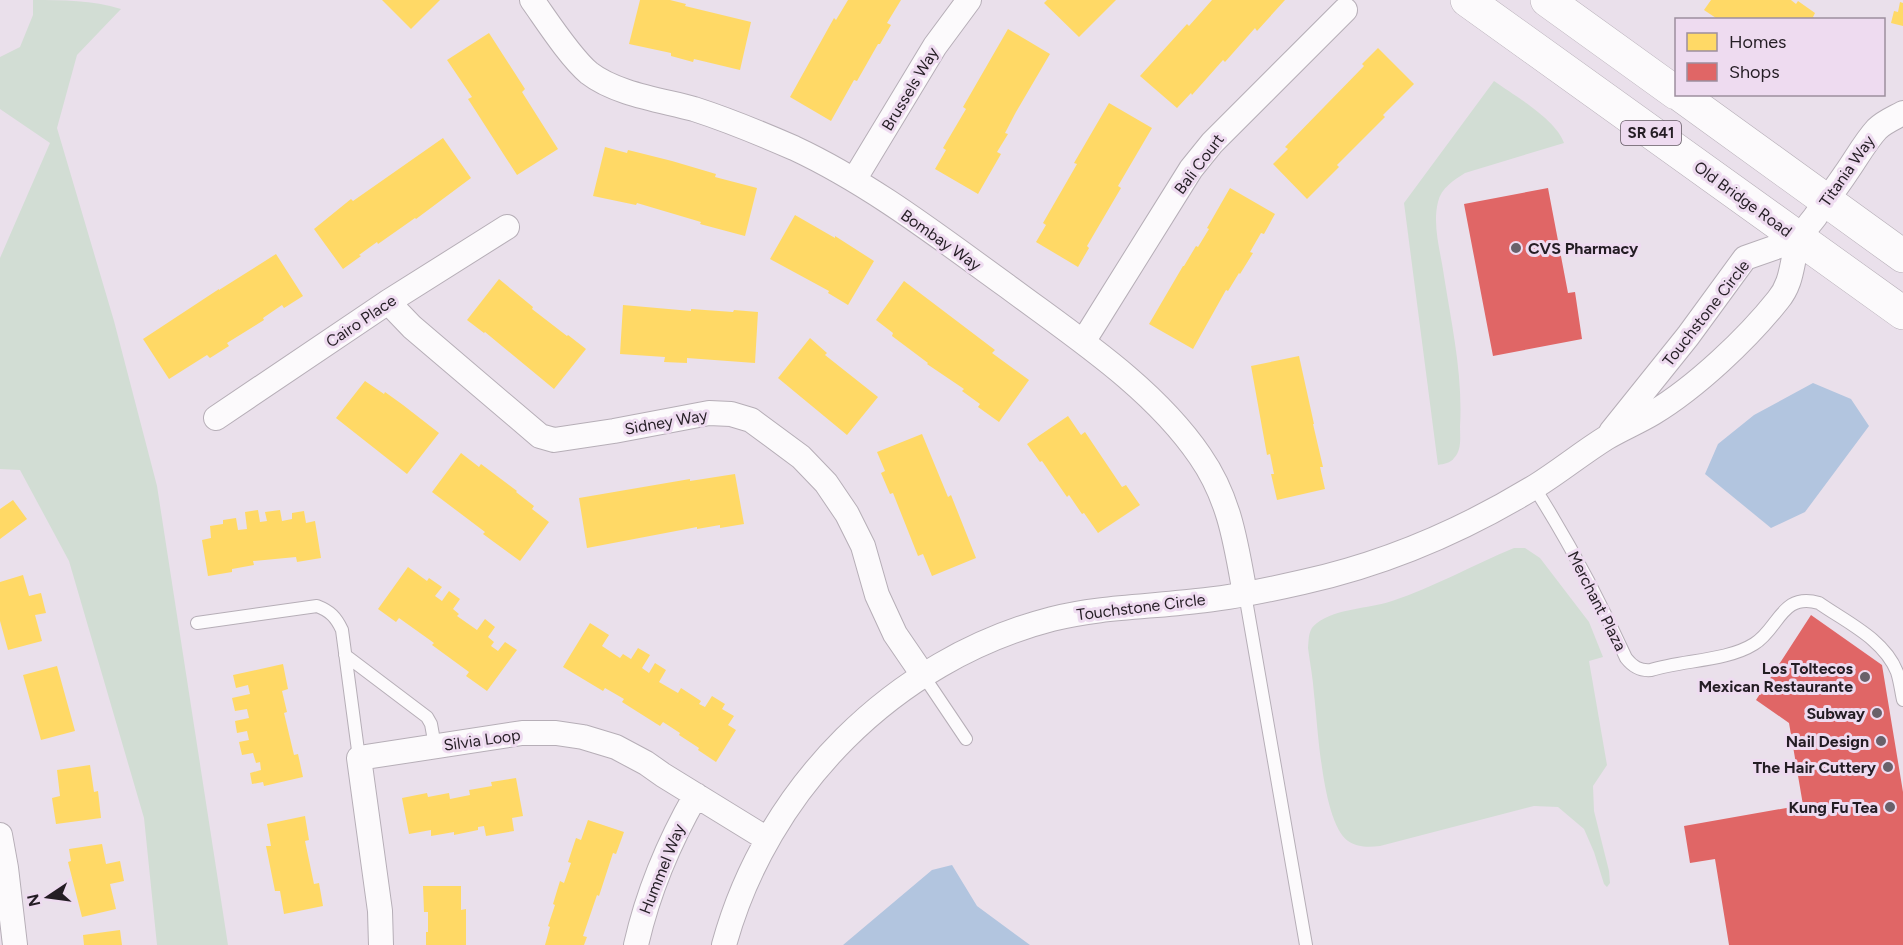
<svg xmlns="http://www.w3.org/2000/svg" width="1903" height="945" font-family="Figtree,sans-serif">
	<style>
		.green { fill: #d2ddd4 }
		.water { fill: #b2c5df }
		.homes { fill: #ffd966 }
		.shops { fill: #e06666 }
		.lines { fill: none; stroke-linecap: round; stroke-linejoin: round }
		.service-casing { stroke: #b6aeb7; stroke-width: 14 }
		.minor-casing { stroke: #b6aeb7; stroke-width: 26 }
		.primary-casing { stroke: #b6aeb7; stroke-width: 34 }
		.service { stroke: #fcfafc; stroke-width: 12 }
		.minor { stroke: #fcfafc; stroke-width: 24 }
		.primary { stroke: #fcfafc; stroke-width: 33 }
		.poi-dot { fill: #69616a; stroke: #eedbf0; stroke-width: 2 }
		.labels { text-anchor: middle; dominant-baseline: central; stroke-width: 6; stroke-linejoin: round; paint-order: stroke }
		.shield { fill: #eedbf0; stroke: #615661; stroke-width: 1.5 }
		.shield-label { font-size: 15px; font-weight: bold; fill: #241d24 }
		.street-label { font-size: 16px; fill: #241d24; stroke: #eedbf0 }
		.poi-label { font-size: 16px; font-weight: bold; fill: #241d24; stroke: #eedbf0; text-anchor: end }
	</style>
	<rect width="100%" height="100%" fill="#eae0eb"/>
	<!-- green -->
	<path class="green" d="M33,0c30,0 59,0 88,9l-44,46 -20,73 57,193 43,165 71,459h-71l-13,-127 -75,-257 -49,-91 -20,-1v-211l50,-115 -50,-34v-52l20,-10 13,-32z
		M1494,81c21,15 62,38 70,62l-99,30c-11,7 -24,15 -27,29 -6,24 3,51 6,74 8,51 19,99 16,151 0,10 2,23 -6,31 -3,5 -11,6 -16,7l-34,-262z
		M1514,548h11l15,10 49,64 14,35 -14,4 18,104 -14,21 1,25 15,60 1,12 -3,4 -3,-3 -10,-32 -10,-23 -26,-22 -24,-1 -154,40c-10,1 -22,2 -32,-5 -26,-19 -30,-115 -34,-147 -1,-15 -4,-31 -6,-46 1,-10 0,-19 9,-25 21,-15 50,-14 75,-22 42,-14 81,-36 122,-53z"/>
	<!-- water -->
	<path class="water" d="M1813,383l38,16 18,27 -64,86 -34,16 -66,-54 13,-30 36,-29z
		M952,865l25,41 53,39h-187l89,-75z"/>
	<!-- homes -->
	<path class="homes" d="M382,0h58l-29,29z
		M640,0h30l16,4 -1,2 66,16 -11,48 -46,-11 -1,3 -22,-6v-3l-42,-9z
		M848,0h53l-14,23 4,2 -11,19h-2l-21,37 -3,-1 -23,41 -41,-24 44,-79 2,2z
		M1047,0h69l-37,37 -35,-34z
		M1212,0h73l-28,31 -2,-3 -30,34 -2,-2 -31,35 -1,-2 -14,15 -37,-32 47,-52 2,2z
		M1711,0h80l5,4 2,-3 17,12 -2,4 4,3h-98l-15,-10z
		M1900,2l3,1v23l-12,-3 3,-12 4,1z
		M1008,29l42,25 -34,58 -11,21 3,1 -11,18 4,2 -23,40 -43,-25 11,-19 -3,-2 23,-39 -3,-2z
		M489,33l36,56 -3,3 36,57 -41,26 -49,-76 4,-2 -25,-37z
		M1378,48l36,36 -31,31 2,2 -48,48 2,2 -32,32 -34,-35 15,-15 -3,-2 79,-81 -2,-2z
		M1109,103l43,25 -34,58 3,2 -34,58 2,2 -11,19 -42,-25 10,-17 -3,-2 34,-59 -3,-1z
		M443,138l28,40 -55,41 -1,-1 -37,26 -1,-2 -18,13 2,1 -18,13 -29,-40 37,-30 2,2z
		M605,147l22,6 1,-3 44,11 44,13 -1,3 42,11 -12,48 -45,-12 1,-2 -64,-19 -1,2 -43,-9z
		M1230,188l45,26 -11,20 -3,-1 -11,19 3,1 -13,21 -1,-1 -11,18 -2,-1 -33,59 -44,-25 34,-58h1l12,-20 2,1 11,-18 -2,-1z
		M795,215l40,23v-2l39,25 -26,44 -20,-12 1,-2 -59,-32z
		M276,254l27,42 -19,12 -2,-3 -19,13 1,2 -37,23 2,3 -19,12 -3,-3 -38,24 -26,-40 76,-50v1z
		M499,279l34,28 -1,2 35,27 1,-1 18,14 -32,40 -69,-57 -1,1 -17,-13z
		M904,281l91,69 -3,3 37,27 -30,42 -21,-15 2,-3 -18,-13 2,-2 -37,-25 1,-1 -36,-27 1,-3 -17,-13z
		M623,305l68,6v-2l42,3 1,-2 24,2 -3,51 -68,-5v5l-23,-1 1,-5 -45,-3z
		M810,338l17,15 -2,2 53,42 -31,38 -69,-57z
		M1299,356l15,68h-1l10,43h-3l5,22 -48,11 -6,-26h3l-4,-20 -3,1 -16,-89z
		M365,381l19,13 1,-2 18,13 36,28 -32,41 -71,-56z
		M1068,416l13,19 4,-3 37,55 4,-2 14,20 -42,28 -14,-20 -2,1 -13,-19 -2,2 -25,-36 -2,1 -13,-18z
		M922,434l26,63 3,-2 25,63 -44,18 -9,-22 -5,2 -25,-63 -3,1 -9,-21 4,-2 -8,-19z
		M461,453l18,14 2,-3 36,27 -1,1 18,14 -2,3 17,13 -29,39 -37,-27 2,-2 -53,-40z
		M735,474l9,50 -24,4v-3l-23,4v-2l-110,21 -8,-50 111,-19v2z
		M13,500l14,19 -27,20v-30z
		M258,510l2,12 7,-1 -2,-9 15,-2 2,11 10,-2v-6l12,-2 2,12 9,-2 6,37 -24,4 -1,-5 -43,4 1,4 -22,4v3l-24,4 -6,-36 9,-2 -1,-12 13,-2v-4l13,-2 2,12 9,-1 -2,-17z
		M408,567l19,14 2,-3 13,9 -7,9 7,5 7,-10 11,8 -7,10 6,5 -2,2 20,14 8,-11 10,8 -7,10 6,5 -3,4 7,5 7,-9 12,8 -30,41 -21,-15 3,-4 -37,-27 2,-2 -35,-25 -3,4 -18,-13z
		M23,575l6,21 12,-3 5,20 -11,2 7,26 -34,9 -8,-29v-39z
		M590,623l19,12 -7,11 18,12 3,-4 8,5 7,-11 12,7 -8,13 7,5 6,-10 11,7 -7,12 19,11 3,-5 20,13 -2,3 6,3 7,-11 13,8 -3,5 12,7 -6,9 8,5 -20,32 -18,-12 1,-2 -20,-13 1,-2 -17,-11 -3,4 -38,-24 2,-3 -19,-11 -2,3 -40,-24z
		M283,664l5,25 -6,2 5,21 -3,1 10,42 4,-1 5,23 -39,9 -1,-4 -11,2 -2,-11 11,-3 -1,-8 -4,1 -3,-10 -11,2 -3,-13 10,-2 -2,-9 -10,2 -2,-12 14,-3 -2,-9 -12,2 -3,-13 18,-4 -2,-9 -12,3 -3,-13z
		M57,666l18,65 -34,9 -18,-65z
		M90,765l4,27 4,-1 3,27 -45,6 -4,-26 8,-2 -3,-26z
		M516,778l7,38 -11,2 2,13 -28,5 -2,-10 -6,1v3l-24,5v-3l-23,4v-6l-22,4 -7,-36 25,-5 1,4 21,-4 1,6 20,-4 -1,-5 23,-4 -1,-4z
		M305,816l4,24 -4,1 9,43 5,-1 4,23 -39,8 -4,-23h-5l-9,-45h5l-4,-22z
		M588,820l36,12 -8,22 -3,-1 -14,43 -2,-1 -14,41 4,1 -3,8h-39l5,-18 -2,-1 7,-21 -2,-1 7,-23 4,2 7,-20 -3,-1 8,-24 5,2z
		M102,844l4,20 14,-3 4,20 -14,3 6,25 -34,8 -14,-55 3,-1 -2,-12z
		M423,886h38v24l5,-1v36h-40v-13h2v-20h-4z
		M120,930l2,15h-38l-1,-10z"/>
	<!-- shops -->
	<path class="shops" d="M1548,188l20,105 7,-1 7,47 -89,17 -29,-152z
		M1811,615l71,50 21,127v153h-174l-14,-86 -25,4 -6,-37 119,-21 -14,-82 -33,-23z"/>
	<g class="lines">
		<!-- service casing -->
		<g class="service-casing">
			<path id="service" d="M1534,487c35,55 65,112 92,171 7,9 14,13 25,12 32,-10 76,-9 103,-26 25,-15 27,-52 65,-41 27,19 65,36 78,69 3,9 4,19 6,28
				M1245,594l61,351
				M197,623l120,-17c13,5 19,11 25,24l17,128
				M345,655l82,62 4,7 4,22
				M923,675l43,64"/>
		</g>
		<!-- minor casing -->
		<g class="minor-casing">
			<path id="minor" d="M532,0c15,21 38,57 57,73 27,21 72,27 105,36 34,11 68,25 100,39 77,36 145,89 213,138 67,50 146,101 193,170 30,43 36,88 45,138
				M854,180l81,-134 34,-46
				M388,302l24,25 128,109 14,4 60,-9 95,-18 22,1 20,6 50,37 25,26 21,31 16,32 14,49 18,39 28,41
				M1083,342l108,-173 21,-26 133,-133
				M216,418l172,-116 119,-75
				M1611,432l77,-96 57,-78 54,-19
				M0,835l6,33 9,77
				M381,945l-1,-34 -21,-153 163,-25h34l27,4 33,10 30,16 17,12 104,64
				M636,945c12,-53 33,-103 60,-150
				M724,945c43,-157 170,-285 328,-326 47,-12 96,-12 145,-18 35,-3 71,-11 106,-19 82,-18 161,-52 233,-96 24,-15 46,-33 70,-48 15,-9 32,-16 47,-25 43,-26 94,-74 125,-113 15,-18 13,-37 20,-58 3,-9 11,-17 17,-25 10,-15 21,-29 31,-44 10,-14 19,-31 31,-44 7,-7 17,-11 26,-16"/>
		</g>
		<!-- primary casing -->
		<g class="primary-casing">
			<path id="primary" d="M1467,0l436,313
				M1547,0l129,93
				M1679,94l224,162"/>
		</g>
		<!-- service -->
		<use href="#service" class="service"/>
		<!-- minor -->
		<use href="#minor" class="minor"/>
		<!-- primary -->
		<use href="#primary" class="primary"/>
	</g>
	<!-- markers -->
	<g class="poi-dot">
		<circle cx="1516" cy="248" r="6"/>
		<circle cx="1865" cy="677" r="6"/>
		<circle cx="1877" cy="713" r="6"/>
		<circle cx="1881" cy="741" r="6"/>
		<circle cx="1888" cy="767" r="6"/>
		<circle cx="1890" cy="807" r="6"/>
	</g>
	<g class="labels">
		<!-- shield labels -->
		<rect class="shield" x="1621" y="121" width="60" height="24" rx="4.5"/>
		<g class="shield-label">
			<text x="1651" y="133">SR 641</text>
		</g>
		<!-- street labels -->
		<g class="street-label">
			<text transform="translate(910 89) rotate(-59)">Brussels Way</text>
			<text transform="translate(1199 164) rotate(-53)">Bali Court</text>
			<text transform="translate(1847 171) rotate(-55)">Titania Way</text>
			<text transform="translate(1743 199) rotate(36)">Old Bridge Road</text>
			<text transform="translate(941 240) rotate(35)">Bombay Way</text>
			<text transform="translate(1706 313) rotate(-52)">Touchstone Circle</text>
			<text transform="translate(361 321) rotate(-34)">Cairo Place</text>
			<text transform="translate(666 422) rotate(-10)">Sidney Way</text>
			<text transform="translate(1597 601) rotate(63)">Merchant Plaza</text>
			<text transform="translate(1141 607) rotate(-7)">Touchstone Circle</text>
			<text transform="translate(482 740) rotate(-8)">Silvia Loop</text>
			<text transform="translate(662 869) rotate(-68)">Hummel Way</text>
		</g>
		<!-- poi labels -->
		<g class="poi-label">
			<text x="1528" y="248" text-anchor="start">CVS Pharmacy</text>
			<text x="1853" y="668">Los Toltecos<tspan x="1853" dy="18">Mexican Restaurante</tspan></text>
			<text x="1865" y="713">Subway</text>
			<text x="1869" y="741">Nail Design</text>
			<text x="1876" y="767">The Hair Cuttery</text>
			<text x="1878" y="807">Kung Fu Tea</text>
		</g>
	</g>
	<!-- legend -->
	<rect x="1675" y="18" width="210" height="78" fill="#eedbf0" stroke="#9d8f9e" stroke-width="1.5"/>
	<rect x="1687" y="33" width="30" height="18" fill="#ffd966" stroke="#9d8f9e" stroke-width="1.5"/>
	<text x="1729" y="48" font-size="18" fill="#241d24">Homes</text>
	<rect x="1687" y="63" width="30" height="18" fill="#e06666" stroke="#9d8f9e" stroke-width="1.5"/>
	<text x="1729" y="78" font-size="18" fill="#241d24">Shops</text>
	<!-- north arrow -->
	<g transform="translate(48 897) rotate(257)" stroke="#eedbf0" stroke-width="4.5" paint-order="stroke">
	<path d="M0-4.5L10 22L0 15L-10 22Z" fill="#241d24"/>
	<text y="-9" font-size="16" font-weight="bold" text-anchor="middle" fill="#241d24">N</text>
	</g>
</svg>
